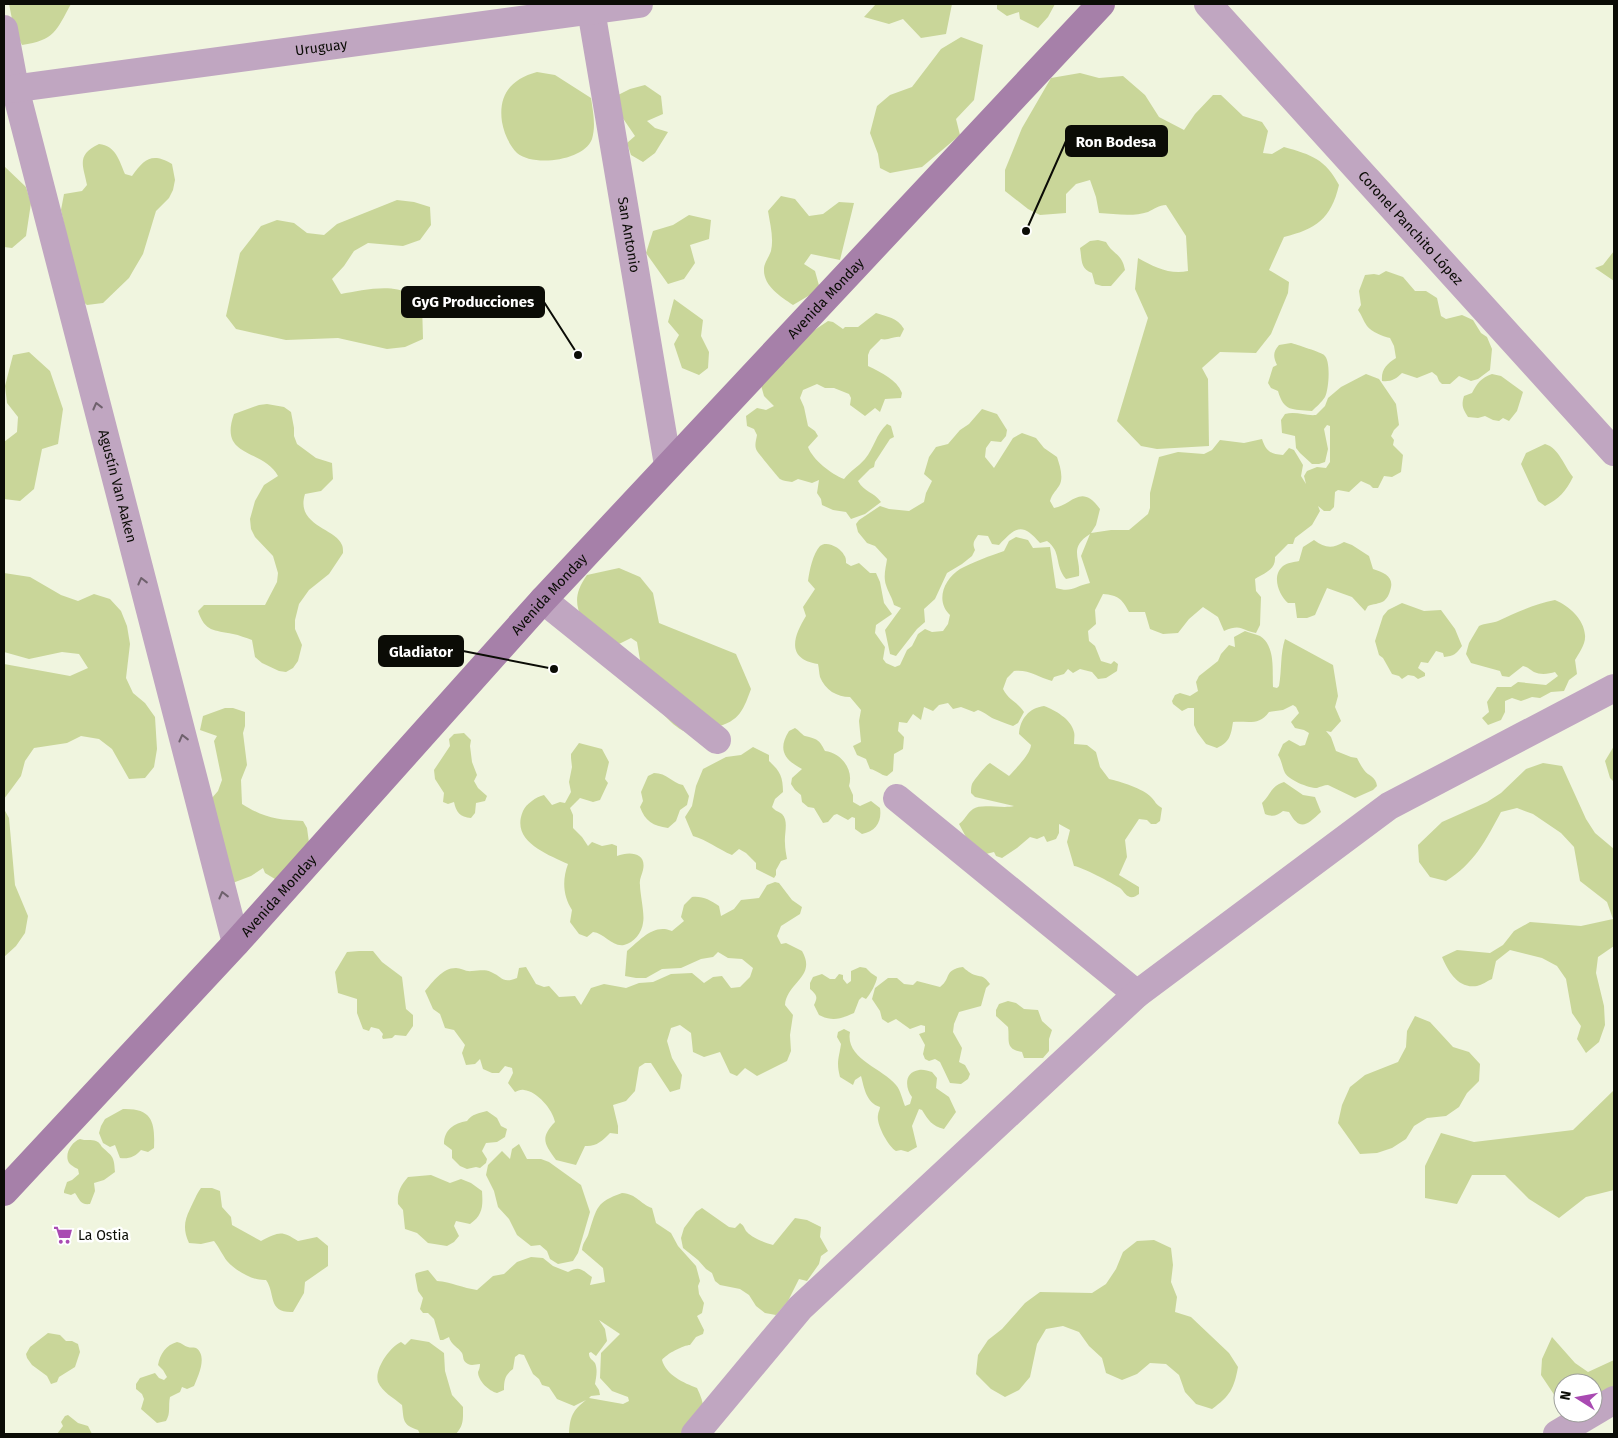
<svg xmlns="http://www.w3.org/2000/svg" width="1618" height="1438" font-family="'Fira Sans',sans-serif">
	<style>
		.green { fill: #c9d699; fill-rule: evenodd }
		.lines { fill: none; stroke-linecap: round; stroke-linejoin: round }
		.minor { stroke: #c0a6c1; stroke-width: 28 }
		.secondary { stroke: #a680a9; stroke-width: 28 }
		.oneway { stroke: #6f616d }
		.labels { text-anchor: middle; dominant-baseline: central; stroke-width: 5; stroke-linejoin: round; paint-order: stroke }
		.street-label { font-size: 14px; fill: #0b0c06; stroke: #fff }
		.poi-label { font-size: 14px; fill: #0b0c06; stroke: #fff; text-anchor: start }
		.leader { fill: none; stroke: #0b0c06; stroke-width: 2 }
		.callout-dot { fill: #0b0c06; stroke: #fff; stroke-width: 2 }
		.callout { fill: #0b0c06; stroke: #0b0c06; stroke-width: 2 }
		.callout-label { font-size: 15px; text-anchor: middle; font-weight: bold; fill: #fff }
	</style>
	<rect width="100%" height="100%" fill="#f0f5df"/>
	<!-- green -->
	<path class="green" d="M9,4h62c-15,27 -16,36 -49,41l-8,-16z
		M876,4h76l-6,30 -25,4 -18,-19 -14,5 -25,-7z
		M997,4h58l-7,13 -10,11 -18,-9 -1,-7 -12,4 -10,-7z
		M961,37l22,8 -9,55 -18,19 4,16 -38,32 -32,6 -10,-5 -2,-14 -8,-21 7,-27 13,-11 22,-8 29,-38z
		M537,72l18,3 36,23c2,14 5,27 1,41 -8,22 -59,28 -75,14 -8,-8 -13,-20 -15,-31 -4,-27 9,-43 35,-50z
		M1080,73l19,5 24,-2 22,19 14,22 25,13 11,-16 18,-19h8l22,21 19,6 6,9 -5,22 9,1 12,-7c28,8 41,12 55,38 -8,34 -23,44 -55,52l-15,33 20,12 -1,11 -17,41 -15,19 -36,-1 -18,16 6,11 1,67 -52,3 -16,-3 -24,-25 31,-103 -13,-29 3,-31c16,9 32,17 50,13l-2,-35 -20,-31c-7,0 -12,4 -18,7 -15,5 -33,2 -49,1l-3,-16 -6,-17 -14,4 -10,10v19l-26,2 -12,-6 -23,-18v-21l17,-42 29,-50z
		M645,85l16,11 2,18 -16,7 8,7 13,4 -13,21 -12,9 -12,-7 -4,-12 8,-7 -15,-22 -2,-19 12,-6z
		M99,144c17,2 20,16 26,30l7,2c12,-17 20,-24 40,-12l3,16 -2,10 -4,8 -13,13 -13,43 -10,17 -4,7 -26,25 -16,2 -7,-6 -19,-89 3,-16 18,-3 5,-6c-4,-20 -11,-30 12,-41z
		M4,166l22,21 5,16 -5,33 -14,12 -8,-1z
		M781,196l14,3 14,17 14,-2 16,-12 15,1 -14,57 -29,-6 -7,10 11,7 5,18 -27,16c-12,-8 -30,-19 -29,-36 0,-6 5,-12 7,-18 3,-13 -1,-27 -3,-40z
		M397,200l17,2 16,5 1,18 -11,15 -17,6 -35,-3 -14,8 -10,15 -12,13 9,15c20,-3 50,-11 68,0 5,2 9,6 13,9l1,36 -18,8 -18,2 -49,-11 -52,2 -50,-11 -10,-13 14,-63 21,-27 16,-6 17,3 13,10 17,2 13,-11z
		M689,215l22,5 -2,19 -19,6 5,18 -11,16 -16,5 -22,-31 7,-22 20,-6z
		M1098,240l8,2c7,13 16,11 19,28l-14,16h-9l-7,-2 -3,-11c-12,-4 -10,-14 -12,-25l10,-7z
		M1614,251v30l-19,-13 8,-3z
		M1386,271l17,6 12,14h11l11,7 4,18 5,3 16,-4 11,5 8,13 6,4 5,12 -2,21 -12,9 -7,2 -12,-5 -9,8h-8l-3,-3 -2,-5 -5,-4 -15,6 -15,-5c-6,6 -11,9 -20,8 -1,-12 5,-17 14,-23l-2,-12 -4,-8c-8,-2 -18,-6 -23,-12 -4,-5 -5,-11 -9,-16l3,-5 -2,-14 6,-16 9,-1 5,1z
		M674,299l29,21 -2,16 8,16 -1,16 -9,7 -17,-7 -8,-24 5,-9 -11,-13z
		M876,313c11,4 21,4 28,16l-4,8c-6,-1 -12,4 -19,2l-11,11 -2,5v11c14,7 28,13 34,27l-1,5 -16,1 -5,13 -5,-4 -10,8 -15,-11 1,-7 -2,-4 -15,-6h-9l-8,-4 -14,6 -3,8 4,9 4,19 7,5 3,5 -10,11c5,13 23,27 36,32 6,-8 14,-12 21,-20 9,-11 11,-25 22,-35l4,2 3,11 -4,2 -15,23 -1,5 -4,2 -12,12c7,12 15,10 23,21l-16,12 -14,5 -5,-7 -13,-2 -11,-5 -1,-6 -4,-6 2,-13 -7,3 -14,-4 -6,3c-4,-1 -9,-1 -12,-3 -2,-2 -21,-25 -23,-28 -3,-5 -1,-10 0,-16l-3,-6 -7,-3 -1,-10 11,-8 9,2 8,-4 -10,-10 -5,-18 18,-13 8,-3 22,-27 21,-14 5,1 10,7 2,-2h13z
		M1291,343c4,1 32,10 33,12 7,5 5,34 1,42 -3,5 -9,10 -13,14 -20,-2 -28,1 -34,-20l-7,-3 -3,-5 5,-16 4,-2c-4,-9 -4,-13 2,-20z
		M29,352l21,19 13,38 -5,35 -16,5 -8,40 -14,12 -16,-2v-57l13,-10 1,-15 -11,-14 -2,-17 8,-31z
		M1366,374l13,5 17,25 3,21 -5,5 -3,6 3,4 -1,5 10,10 -2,17 -9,5 -8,-1 -6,12h-5l-3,-3 -9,-4 -12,11 -11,-2 -3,2 -1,15 -4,4h-6l-6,-5 2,5 -8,14 -17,13 -2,6h-5l-13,13c1,13 -11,16 -20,22l1,12 5,6 -1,28 -4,8c-14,-2 -14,-10 -32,-2l-6,-14 -15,-10 -14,12 -11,14 -15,1 -13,-5 -5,-17h-16c-7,-13 -11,-17 -26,-18l-8,16 1,14 -8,7 1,10 6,5 6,15 10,3 3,-3 4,3 -1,7 -11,7 -8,1 -6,-7 -12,-3 -7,4 -5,-4 -4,5 -10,3 -2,4c-14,-4 -24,-12 -38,-10l-7,7 -4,11c7,13 14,12 21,23l-6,11 -5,3c-6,-2 -11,-4 -16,-6 -7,-2 -12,-8 -19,-10l-4,2 -13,-5 -8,2 -5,-6 -9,2 -6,6 -9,-4 -3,13 -8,-6 -6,9 -8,-1 -1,9 6,6 -1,12 -9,5 -1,17 -6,5c-7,-1 -10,-6 -17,-7l-4,-10 -9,-4 -4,-9 8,-4 -2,-21 2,-11 -11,-13c-13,0 -25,-7 -30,-20 -1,-4 -1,-9 -2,-13 -32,-5 -25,-27 -12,-48l-3,-9 12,-18 -7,-8c1,-9 5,-28 12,-35 7,-6 21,2 24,9 2,2 2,5 2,8l5,3 8,-3 11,10h6l4,9 4,21 8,11 -16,11 -1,8 10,14 -2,12 3,4 9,4 5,-2 7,-15 5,-4 6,-12 7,-5 7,3 11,-1 5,-7 2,-9c-15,-14 -6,-36 10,-46 11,-6 32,-14 44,-18l5,-10 7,-4 12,3 5,8 17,-1 6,41c16,5 19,-2 34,-5l-9,-27 9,-22c-22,14 -9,24 -11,42l-13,3c-12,-14 -4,-27 -19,-38l-7,2c-18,-21 -24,-16 -41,2l-7,-1 -4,-8 -10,-1c-4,6 -6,8 -3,15l-3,6 -10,8 -15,9 -12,26 -11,10 1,13 -8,7 -21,27 -6,-2 -5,-24 16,-22 -7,-3c-2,-8 -6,-13 -8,-20 -3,-9 0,-18 1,-26l-12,-13 -8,-3 -9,-11 -2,-8 3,-4 21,-14 9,3 20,2 15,-9 2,-9 6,-12 -8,-7 5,-17 7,-10 12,-3 12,-14 9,-6 13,-15 15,5 10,16 -1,6 -5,6 -10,-1 -5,7 -1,9 9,11 19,-30 9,-5 14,5 8,10 13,9c3,9 7,21 2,29 -4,6 -7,8 -9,15l4,7c17,-2 27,-26 46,1l-4,16 -5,8 20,-3h18l19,-16 2,-6v-15l9,-36 19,-5 26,2 8,-4 8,-10 24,3 18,-4c4,12 8,15 21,16l6,-7 5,2 9,15 -2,11 5,8 -2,-8 3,-5 10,-4 9,1 4,-6v-36l-3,-1 -3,4 4,20 -3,13 -6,2h-7l-12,-11 -4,-5 -1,-12 -13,-3 -1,-13 4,-6c11,-3 20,2 31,1l9,-9 3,-8 13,-11z
		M1492,374l9,2 22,16 -6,19 -8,10 -6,-3 -4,3 -6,-1 -8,-4 -7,2 -10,-1c-5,-8 -7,-11 -4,-21l8,-3c5,-10 9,-15 20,-19z
		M267,404l17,3 7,5 3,16v8l3,8 19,14 16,5 1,16 -12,12 -16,3c-10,32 31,34 37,51 1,2 1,5 1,8l-14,21 -20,16 -10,14 -4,16v9l7,16 -4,16 -5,7 -7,4 -7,-1 -17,-8 -7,-6 -3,-17c-6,-2 -13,-5 -19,-6 -19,-4 -28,-2 -35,-23l6,-6h61l12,-23 1,-9 -5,-17 -18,-19 -4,-8 -1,-10 5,-18 9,-16 14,-9c-15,-28 -60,-17 -44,-62l25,-9z
		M1545,444c14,4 19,22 28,33 -7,14 -14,22 -28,29l-7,-5 -17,-37 5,-11z
		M1314,540c11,8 18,9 30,2l8,3 17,11 4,13c12,4 22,8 17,22 -1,4 -3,7 -6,10 -5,3 -11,3 -16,5l-3,5 -13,-14 -25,-9 -12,27 -8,3h-10l-2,-15h-7c-9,-8 -17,-27 -5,-37 4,-3 11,-4 16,-5l4,-14z
		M619,568l21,9 13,16 6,30 77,31 15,35c-9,25 -13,33 -41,40 -5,1 -13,4 -19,4 -14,0 -35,-26 -41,-38 -7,-16 -10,-35 -13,-53l-6,-4 -18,9 -21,-7c-12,-27 -24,-38 -5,-65z
		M4,573l26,4 31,18 17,6 16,-7 16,5 11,12 6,15 3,18 -4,34 7,15 12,10 10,14 2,32 -3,18 -9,11 -16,1 -17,-30 -13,-10 -18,-3 -14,7 -33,5 -9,13 -4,15 -17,23v-135l66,12 18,-8 -9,-14 -17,-2 -33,7 -25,-7z
		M1555,600c14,6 29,19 30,35 1,9 -6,18 -10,25l2,14 -8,6 -5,11 -13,1 -11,6 -8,-1 -11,4 -9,-3 -7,3v11l-4,8 -13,5 -6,-7 7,-6 -2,-10 10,-15h14l7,-5 28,3 12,-9 -3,-4c-6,2 -15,3 -21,0 -5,-3 -6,-5 -11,-6l-14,11 -7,-1 -2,-5 -29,-8 -5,-9 3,-11 10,-17c6,-3 14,-3 19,-5 19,-9 37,-17 57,-21z
		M1402,603l22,8 17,-1 14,19 7,17c-6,8 -8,10 -18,11l-1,-4 -7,-2 -8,12 -7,-1 -3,6 7,5v3l-7,3 -4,-3 -6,-1 -6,4 -3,-3 -7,-2 -9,-16 -4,-3 -4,-14 8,-25 5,-6z
		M1245,631c4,2 11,3 15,5 16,10 12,36 13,51l4,1 2,-2c3,-16 1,-32 6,-47l48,26 5,31 -3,11 6,14 -10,11 -5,-1 5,6 5,14 15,6 6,1c2,4 4,8 7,12 4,6 12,6 13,16l-4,4 -18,8 -27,-13c-4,0 -8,2 -11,3 -9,0 -28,-8 -32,-15 -3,-6 -3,-12 -7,-18l5,-11 6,-4 11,6 5,-1 4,-12 -5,-3 -9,-2 -4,-6 8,-9 -3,-6 -3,-2 -10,5 -14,2c-10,14 -20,9 -36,10 -2,13 -3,20 -16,26l-11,-4 -9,-12 -3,-7v-17h-6l-6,3 -9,-7 -1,-3 3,-6 5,-2 10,3 8,-5 -2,-9 3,-6 19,-15 3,-7 8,-9 6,2 -1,-10z
		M1044,706c11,4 27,13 30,26 1,3 0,8 0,12l13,1 9,7 4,15 9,12c10,2 35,10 42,18 5,5 4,7 11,11l-2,13 -4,3h-5l-4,-4 -8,-1 -14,21 2,17 -8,18 20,12v7c-3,2 -7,5 -11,2 -3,-1 -5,-6 -8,-8 -8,-5 -38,-21 -46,-22l-7,-24 3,-12 -11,-6v9l-3,6 -9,3 -3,-6 -7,3 -7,-2 -13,11 -15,10 -6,-2 -2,-4 -8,2 -20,-17 -7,-13c6,-4 8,-11 14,-15 8,-6 29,0 41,-3l-39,-9 -4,-4c0,-3 0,-6 1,-9 2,-4 14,-19 18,-21l19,13c7,-8 21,-21 22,-31l-12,-11c1,-15 10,-26 25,-28z
		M225,708h8l12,4v14l-2,7 4,32 -6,15 1,24c22,14 36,16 61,17l4,7 3,22 -30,32 -15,-9 -2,-5 -12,8 -21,8 -31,-71 19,-22 4,-11 -8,-39 3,-5 -17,-6 3,-14z
		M795,728c4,2 7,7 10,8 12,3 14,3 20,15 16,2 29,18 24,35l4,9v7l7,4 11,-5 9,7c2,14 -4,23 -18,26l-7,-5v-11l-3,-1 -4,3 -11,-6 -3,1 -6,7 -5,1 -9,-15 -6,-1 -6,-5 -1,-7 -6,-5 -4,-6 1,-6 10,-9c-17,-9 -25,-19 -13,-38z
		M464,733l7,7 -1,6 2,16 5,13 -3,6 4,7 9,8 -2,5 -9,2 -1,10 -4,5c-11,-1 -15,-6 -17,-16l-6,2 -5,-2 1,-9 -9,-14 -1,-9 16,-24 -1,-7 5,-5z
		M579,743l23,6 7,13 -4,17 3,4 -8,17 -7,2 -13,-4 -10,10 3,7v13l9,9 6,9 4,-4 10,4 10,-2 5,2v10c12,-5 30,-4 26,14 -1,5 -4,9 -3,15 0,9 5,29 3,38 -1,9 -9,20 -19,22 -12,2 -20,-12 -31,-13l-6,5 -8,-3 -9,-12 2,-12c-9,-14 -10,-30 -4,-46 -21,-10 -58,-23 -45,-53 3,-7 13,-14 21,-16l8,10 8,-3 5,1 6,-11 -2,-10 3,-15 -1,-9v-4z
		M1614,746v36l-4,-4 -5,-17z
		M753,747l16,8v6c11,10 14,16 14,31l-8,7 -3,8c3,4 6,4 10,7 7,7 2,20 3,29 0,5 1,11 2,16l-6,2 -5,9v5l-2,3 -18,-9v-6l-10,-10 -7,-4 -7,6c-14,-6 -25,-15 -39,-19l-8,-19 7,-11 4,-20 7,-17 23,-12 15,-2z
		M1543,763l19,3 24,53 9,14 19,16v97l-16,11 -2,16 8,33 1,19 -6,17 -13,11 -9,-14 4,-13 -9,-13 -6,-34 -9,-13 -15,-8 -32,-8 -14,11 -4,18c-5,2 -10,6 -15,7 -19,3 -29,-15 -35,-29l15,-7 33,3 13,-8 11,-14 16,-9 51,4 32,-7 -6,-17 -27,-21 -6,-34 -13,-14 -28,-19 -16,-6 -16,4c-15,28 -27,52 -55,69l-16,-4 -11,-15 -1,-17 24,-23 45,-20 14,-9 25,-24z
		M654,773c13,0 18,10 29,12l6,11 -2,9 -7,5 -4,11 -8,7c-15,-2 -23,-7 -28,-21l3,-6 -2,-9 7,-16z
		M1284,782l19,13 12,2 6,15c-14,13 -21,20 -32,0l-6,-1c-6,5 -11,6 -18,3l-3,-11c9,-9 9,-17 22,-21z
		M4,809l5,9 6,67 13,31 -3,17 -9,13 -12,11z
		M775,882l4,1 13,17 10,7 -2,7 -19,12 -4,10 4,8 5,-1 16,8c15,26 -15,31 -17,54l8,10 -3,20 1,16 -4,10 -30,15 -12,-8 -8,8 -7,-3 -10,-21 -16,5 -11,-5 -2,-19 -11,-8 -9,3 -4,13 5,17 10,17 -2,14 -10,3 -19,-29h-6l-6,4 -4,24 -9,10 -13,4 5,21v8l-8,-1c-8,8 -14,14 -25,13l-9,19 -20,-5c-12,-17 -16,-22 -1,-38 -2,-12 -18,-31 -31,-32 -3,-1 -6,1 -9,2l-7,-9 5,-10 -1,-5 -7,-2 -6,7h-7l-9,-4 -3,-10 -5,5 -9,1 -4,-12 3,-8 -11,-15 -9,-2 -5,-14 -7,-5 -8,-18c8,-9 17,-23 31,-23 5,0 10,4 16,3 7,0 12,-2 19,1 12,5 11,12 26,6l2,-10 7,-1 10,17 8,3 5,-1 10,11 16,-1 6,9 10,-17 13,-4 22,4 13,-5 14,-1 18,-8 21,-1 12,10 9,-6 9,-1 9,12 9,-1 10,-10 3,-9 -11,-9 -14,-1 -10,-6 -5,5 -12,2 -20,9 -19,1 -16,9h-10l-11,-2 2,-25c13,-11 27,-28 45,-20l12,-10 -3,-4 3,-12 8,-8c11,-1 18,3 27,9l2,10 13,-7 7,-9 18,-2 8,-13z
		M359,951h14l9,11 20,15 4,32 7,6v11l-7,10 -11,-1 -3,3 -9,1 -1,-2 1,-3 -4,-5 -8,-2 -2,4 -6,-2 -6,-16v-14l-19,-6 -3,-21 12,-20z
		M860,967l6,1 5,5 6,4c0,5 -7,18 -11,22l-4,-2 -3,3 -5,13c-14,6 -21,9 -35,2l-5,-10c4,-8 3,-10 -4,-16v-6l3,-6 9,-3 8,5h5l4,-5 4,1v4l4,5 4,-3v-10z
		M963,967c3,3 8,7 12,8 8,2 9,1 15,9l-4,4 -5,18 -22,6 -5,12 -1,8 9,16 -3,14 6,3 5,9 -2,5 -7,5 -11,-1 -10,-21 -5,-3 -6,2 -4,-2 -2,-5 2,-9 -6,-11 6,-2v-6l-4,-1 -11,4 -14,-10 -8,4 -6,-4 -2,-8 -8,-12 3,-11 13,-10h9l7,6 9,1 4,-4 23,6c12,-9 3,-17 23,-20z
		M1008,1001l8,2 8,6 14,1 4,11 10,9 -3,9v12l-6,7h-19l-2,-6c-18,-3 -12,-12 -14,-25l-12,-11v-6l3,-6z
		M1415,1016l15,6 23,25 16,5 11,12 -1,17 -12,12 -8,14 -13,9 -19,2 -13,8 -8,13 -14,9 -15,5 -17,1 -22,-31 4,-18 8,-18 15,-12 33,-13 8,-15 1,-16z
		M844,1029l6,3c-5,27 32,36 46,53 5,6 6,14 9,21l5,-2 2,-7c-7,-9 -8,-25 7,-27 4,-1 9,1 13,2l5,6 -1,10 13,9 7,15 -12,17c-12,-3 -16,-9 -22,-19l-3,-1 -7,17 5,21 -9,5 -7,-2 -5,1c-8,-5 -20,-27 -18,-36 0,-3 2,-5 2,-8 -14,-4 -16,-20 -19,-31l-6,4 -2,5 -13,-8c-4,-15 -1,-19 1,-33l-4,-7 1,-5z
		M1614,1090v100l-28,7 -27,21 -30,-19 -24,-24h-33l-15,29 -32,-6v-32l16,-33 33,9 99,-12z
		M123,1109c30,-1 32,14 31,39l-6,4 -7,-2c-6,7 -12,9 -21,8l-5,-13 -5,2 -7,-4 -4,-10 2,-7 4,-7z
		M487,1111l10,7 4,8 6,3 -2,8 -8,5 -11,1 -4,8 5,8 -1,4 -6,5 -4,-1 -9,2 -7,-3 -8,-8v-8l-8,-6c0,-14 10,-21 23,-23 5,-7 12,-8 20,-10z
		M80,1139c5,2 12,0 16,2 4,2 4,3 6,6 11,10 12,9 13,25l-11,8 -10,3 1,8 -5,13c-10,1 -10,-4 -15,-11l-4,2 -7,-2v-2l3,-9 5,-2 7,-6 -1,-5c-1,0 -7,-4 -8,-5 -7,-8 1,-22 10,-25z
		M519,1144l8,15h14l8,3 32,23 9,27 -12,41 -5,8 -15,3 -8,-5 -3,-8 -7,-6 -9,1 -14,-11 -8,-16 -11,-12 -4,-16 -8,-16 2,-10 14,-14 8,8 2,-10z
		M431,1175l19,8 11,-4 10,4 11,8c1,15 1,24 -12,33l-14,-3 -2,5 5,10 -5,6 -7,4 -19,-3 -11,-10 -12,-4 -2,-19 -5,-6c-1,-11 2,-18 10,-27z
		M201,1188h11l8,3 2,16 9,10 1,8 29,16c18,-9 20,-11 37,0l19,-4 11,9v20l-23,16 -1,11 -11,19c-26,1 -17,-18 -27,-32 -13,1 -30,-9 -39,-19 -4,-5 -8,-14 -13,-20l-13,3 -12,-1c-6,-13 -5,-22 1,-34 4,-8 6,-14 11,-21z
		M622,1193c15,1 18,11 30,15l4,15 15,10 7,13 18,20 4,15 -2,5 1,8 5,9 -2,10 -5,3 7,14 -1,4 -7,3 -6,8c-6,0 -24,9 -28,15 4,15 22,23 35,28 8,15 8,30 8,46h-53l-2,-1 -1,1h-80c1,-17 3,-23 17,-34l-12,6 -17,-7 -8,-12 -7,-2 -3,-6 -6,-5 -9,-19 -5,-1 -4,3 -2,12c-8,6 -9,11 -9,21l-7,3c-8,-2 -19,-12 -19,-21 1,-2 2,-5 2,-8 -4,0 -8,2 -12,0 -6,-3 -4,-7 -6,-11 -4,-6 -11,-8 -13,-16l-6,3h-3l-6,-21 -6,-6h-5l-3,-4 3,-11 -5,-7 -3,-16 1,-2 12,-3 9,11c14,1 26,7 40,9l16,-14 11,-2 13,-12 14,-5 12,1 10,8 15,6c12,-7 14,-2 24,5l-2,8 15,-3 -2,-14 -21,-18c1,-9 5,-10 7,-18 8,-24 7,-30 33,-39zM599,1320l21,14 -19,19 -1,25 12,13 16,6 1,4 -6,3 -34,-6 2,-2 9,-1 -1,-5 -4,-6c1,-6 3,-14 0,-21 -3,-4 -6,-4 -6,-10l2,-1 5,4 11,-15 -2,-12z
		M702,1208l27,19 6,1 5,-5c5,3 4,6 7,9 5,6 19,11 26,13l22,-27 12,2 14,7 -1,10 8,14 -7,5 -2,8 -12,17 -8,-2 -11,22 -12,14 -11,-2 -9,-7 -7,-11 -9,-6 -20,-4 -5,-4 -3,-8 -6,-4 -8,-9 -15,-12 -2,-10 3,-10 12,-16z
		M1154,1240l17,8 2,17 -2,17 6,15 -2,15 16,5 38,36 9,14c-4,22 -8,29 -26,42l-16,-5 -11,-12 -6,-17 -13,-11 -16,-1 -13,11 -15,6 -16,-7 -4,-15 -13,-12 -10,-14 -16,-6 -17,3 -9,15 -7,33 -11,13 -14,7 -14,-8 -15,-15 2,-19 10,-15 14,-11 23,-26 15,-11 52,1 14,-9 10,-15 7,-17 14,-11z
		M48,1333l12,2 6,6h6l6,3 2,8 -5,15 -16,10 -2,5 -6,2 -4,-8 -15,-11 -5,-7 -1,-4 4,-7z
		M1552,1337l23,26 13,9 26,-12v29l-21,10v-16h-30v21l-4,-2 -18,-27 1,-16z
		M411,1339l18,3 15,11 1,18 7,24 11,12c0,12 1,18 -7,27h-36l-2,-4c-16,-5 -14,-10 -16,-25 -8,-7 -20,-13 -24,-23 -4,-13 12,-35 23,-40l4,3z
		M177,1342c5,1 7,4 11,5 2,1 5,0 8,1 12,8 2,28 -2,38l-7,3 -5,-2 -2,5 -10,5c-2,9 1,16 -4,24l-9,2 -16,-14 3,-10 -2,-5 -6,-5v-5l4,-6 15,-5 4,5 5,2 3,-3 -4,-7 -5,-5c2,-11 8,-20 19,-23z
		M68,1415l10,8 10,3 4,8h-35l6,-8 -2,-4 4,-6z"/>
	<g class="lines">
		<!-- minor -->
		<g class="minor">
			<path id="s1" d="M590,4l78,461"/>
			<path id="s2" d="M1208,4l406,448"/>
			<path id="s3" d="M4,29l11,59 221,855"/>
			<path id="s4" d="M4,90l635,-86"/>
			<path d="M543,600l174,140"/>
			<path d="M897,798l240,196"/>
			<path d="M695,1434l105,-126 337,-314 252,-188 225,-118"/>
			<path d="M1557,1434l57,-34"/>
		</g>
		<!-- secondary -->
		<path class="secondary" id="s5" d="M4,1192l232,-249 307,-343 558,-596"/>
	</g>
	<!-- one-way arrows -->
	<defs><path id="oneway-chevron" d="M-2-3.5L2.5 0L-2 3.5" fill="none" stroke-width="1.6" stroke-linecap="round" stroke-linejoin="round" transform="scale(1.25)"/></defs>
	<g class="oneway">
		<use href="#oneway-chevron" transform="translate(97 406) rotate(-104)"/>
		<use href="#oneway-chevron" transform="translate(142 581) rotate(-104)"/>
		<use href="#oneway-chevron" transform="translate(183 738) rotate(-104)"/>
		<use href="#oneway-chevron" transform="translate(223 895) rotate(-104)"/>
	</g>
	<!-- icons -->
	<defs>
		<g id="supermarket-bare" transform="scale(1.5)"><path d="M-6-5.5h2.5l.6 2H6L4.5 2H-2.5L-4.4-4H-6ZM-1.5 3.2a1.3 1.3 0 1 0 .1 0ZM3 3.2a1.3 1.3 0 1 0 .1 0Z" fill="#a94ab2" stroke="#fff" stroke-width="2.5" paint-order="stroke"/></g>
	</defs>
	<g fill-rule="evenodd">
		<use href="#supermarket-bare" x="63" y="1235"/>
	</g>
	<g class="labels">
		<!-- street labels -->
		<g class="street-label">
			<text stroke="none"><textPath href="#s4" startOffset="320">Uruguay</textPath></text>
			<text stroke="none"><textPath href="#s2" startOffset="302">Coronel Panchito López</textPath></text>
			<text stroke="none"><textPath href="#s1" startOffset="234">San Antonio</textPath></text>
			<text stroke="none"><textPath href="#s5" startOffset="1214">Avenida Monday</textPath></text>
			<text stroke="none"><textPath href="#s3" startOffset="471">Agustín Van Aaken</textPath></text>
			<text stroke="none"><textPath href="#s5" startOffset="809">Avenida Monday</textPath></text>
			<text stroke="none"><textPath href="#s5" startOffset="404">Avenida Monday</textPath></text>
		</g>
		<!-- poi labels -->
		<g class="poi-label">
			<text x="78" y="1235">La Ostia</text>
		</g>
	</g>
	<!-- callouts -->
	<path class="leader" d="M1026 231L1066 141M578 355L544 302M554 669L463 651"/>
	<g class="callout-dot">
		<circle cx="1026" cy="231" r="5"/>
		<circle cx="578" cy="355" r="5"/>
		<circle cx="554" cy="669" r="5"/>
	</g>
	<g class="callout">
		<rect x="1066" y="126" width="101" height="30" rx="5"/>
		<rect x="402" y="287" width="142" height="30" rx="5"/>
		<rect x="379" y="636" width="84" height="30" rx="5"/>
	</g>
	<g class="callout-label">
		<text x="1116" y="147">Ron Bodesa</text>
		<text x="473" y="307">GyG Producciones</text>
		<text x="421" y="657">Gladiator</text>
	</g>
	<!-- border -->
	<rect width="1618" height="1438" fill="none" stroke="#0b0c06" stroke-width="10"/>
	<!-- north arrow -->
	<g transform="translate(1578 1398) rotate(281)"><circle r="24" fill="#ffffff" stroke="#9d9e9b"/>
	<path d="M0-4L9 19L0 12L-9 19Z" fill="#a94ab2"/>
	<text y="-8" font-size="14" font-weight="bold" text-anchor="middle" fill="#0b0c06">N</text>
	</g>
</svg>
